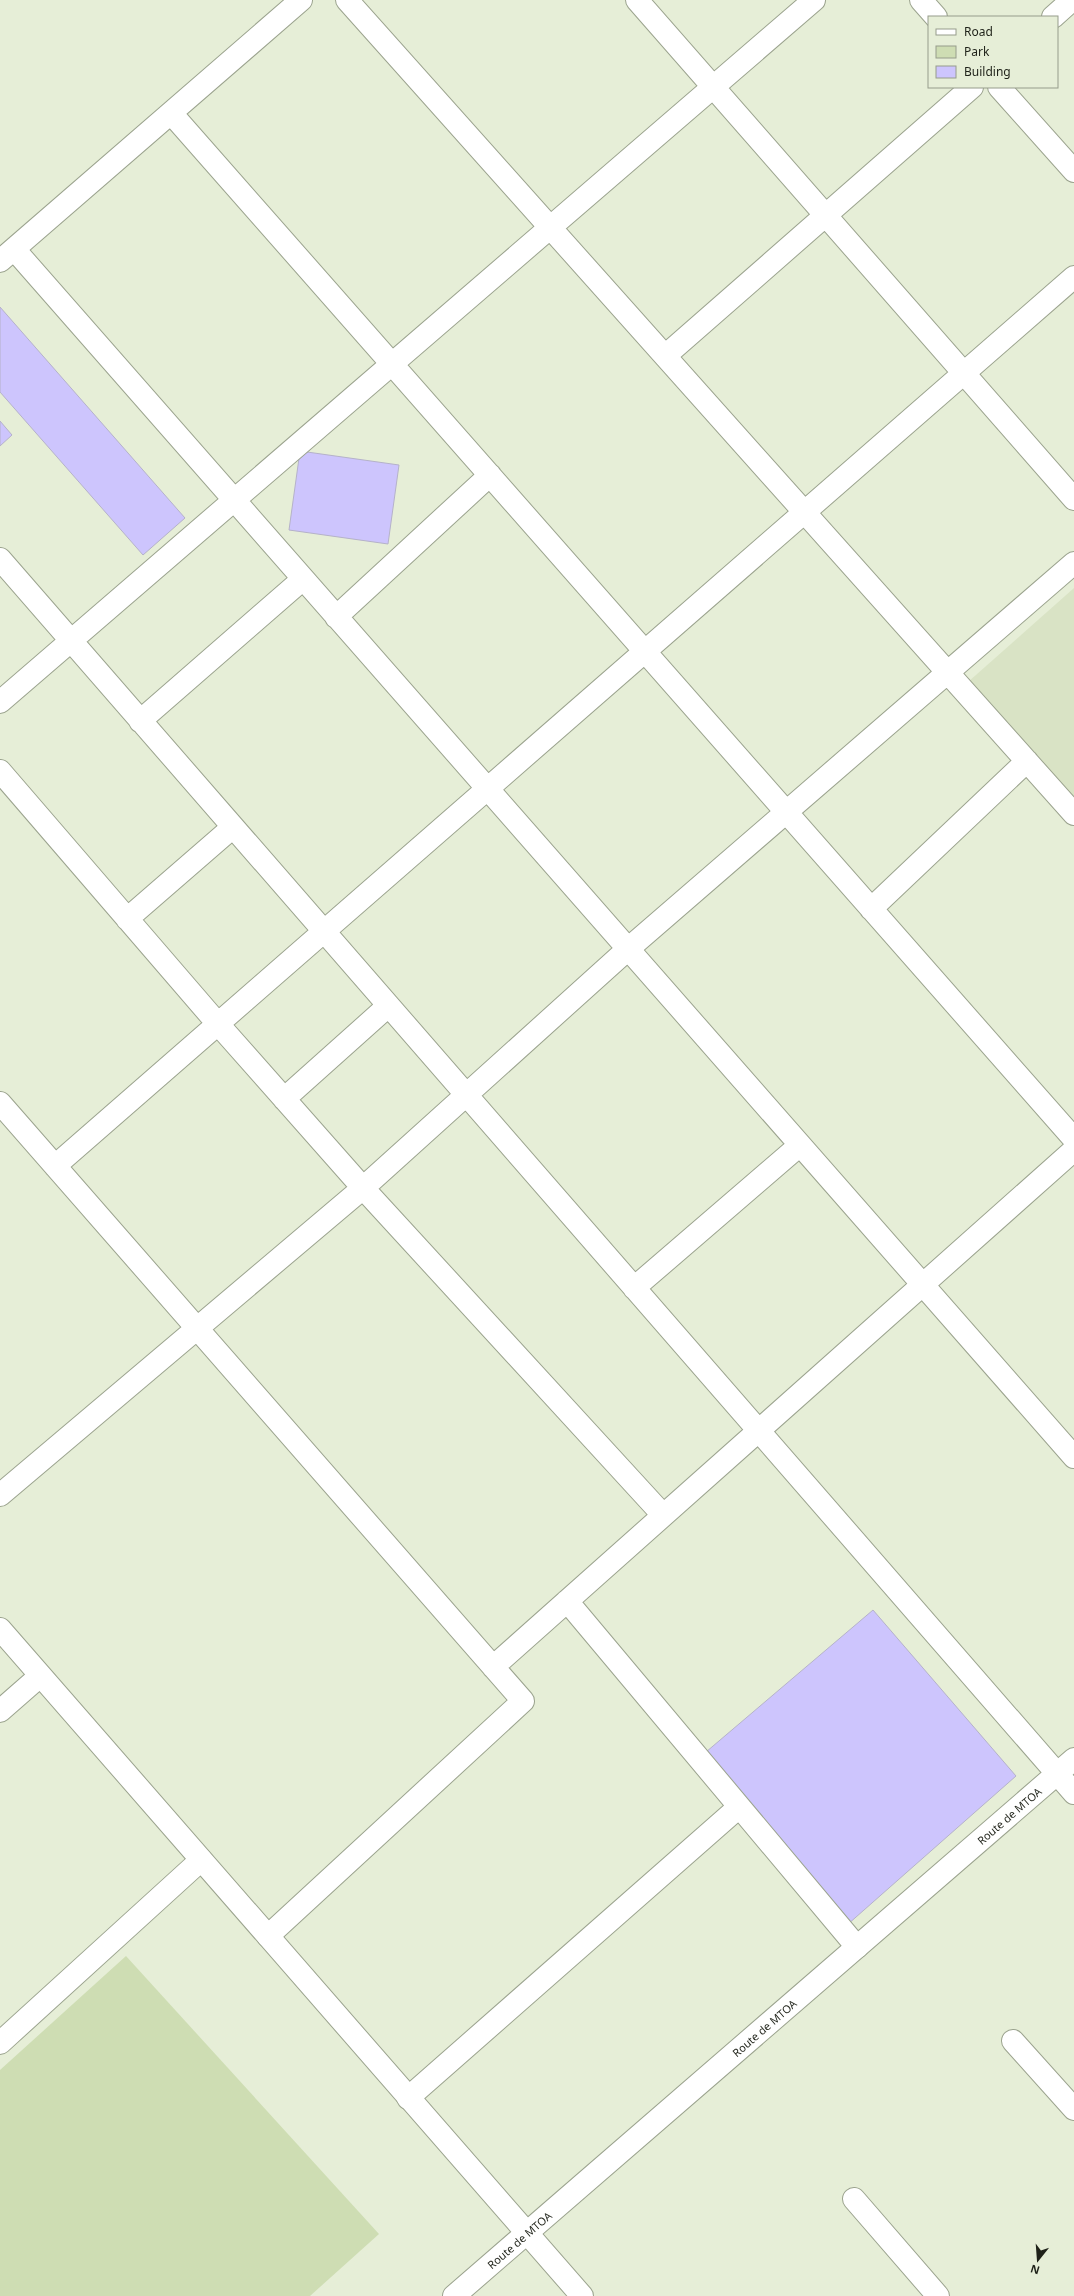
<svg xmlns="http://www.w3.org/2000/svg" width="1074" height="2296" font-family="'Noto Sans',sans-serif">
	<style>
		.built { fill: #d9e3c5 }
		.green { fill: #ceddb3 }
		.building { fill: #cdc5fd; stroke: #b5b2c9 }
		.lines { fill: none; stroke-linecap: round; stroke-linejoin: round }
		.street-casing { stroke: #9ba38e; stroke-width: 24 }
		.secondary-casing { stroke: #9ba38e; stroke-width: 24 }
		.street { stroke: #fff; stroke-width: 22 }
		.secondary { stroke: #fff; stroke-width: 22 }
		.labels { text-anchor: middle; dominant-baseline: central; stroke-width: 4; stroke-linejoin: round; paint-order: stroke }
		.street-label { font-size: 11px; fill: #1f2219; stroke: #e6eed7 }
	</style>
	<rect width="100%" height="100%" fill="#e6eed7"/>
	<!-- built -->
	<path class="built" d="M1074,588v211l-106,-117z"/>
	<!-- green -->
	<path class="green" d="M126,1956l253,278 -69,62h-310v-226z"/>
	<!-- building -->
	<path class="building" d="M0,307l185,211 -42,37 -143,-163z
		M0,421l12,14 -12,11z
		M300,451l99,14 -11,79 -99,-14z
		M873,1610l143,166 -169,149 -141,-173z"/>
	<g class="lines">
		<!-- street casing -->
		<g class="street-casing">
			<path id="street" d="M347,0l727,814
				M637,0l437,499
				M921,0l15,17
				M1053,17l19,-17
				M999,87l75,84
				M171,113l903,1026
				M14,249l1060,1208
				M0,261l301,-261
				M665,356l307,-269
				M0,559l1074,1234
				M336,617l154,-142
				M0,702l814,-702
				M140,721l163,-142
				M0,771l218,253 145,164 300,327
				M871,909l156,-148
				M127,919l106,-92
				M284,1099l104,-93
				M0,1103l523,598 -255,235
				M55,1166l1019,-889
				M634,1288l166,-143
				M0,1495l363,-307 265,-239 446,-386
				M567,1601l290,346
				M493,1667l581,-517
				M0,1711l40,-35
				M1013,2041l61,68
				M0,2043l201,-183
				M408,2098l331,-291
				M854,2199l84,97"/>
		</g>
		<!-- secondary casing -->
		<g class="secondary-casing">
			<g id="secondary">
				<path d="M0,1629l582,667"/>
				<path id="s1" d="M454,2296l620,-537"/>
			</g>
		</g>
		<!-- street -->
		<use href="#street" class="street"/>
		<!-- secondary -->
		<use href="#secondary" class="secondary"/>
	</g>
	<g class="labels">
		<!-- street labels -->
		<g class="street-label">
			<text stroke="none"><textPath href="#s1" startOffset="734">Route de MTOA</textPath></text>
			<text stroke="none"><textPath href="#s1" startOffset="410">Route de MTOA</textPath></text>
			<text stroke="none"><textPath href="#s1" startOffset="86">Route de MTOA</textPath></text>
		</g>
	</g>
	<!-- legend -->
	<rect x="928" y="16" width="130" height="72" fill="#e6eed7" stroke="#969c8b"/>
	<rect x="936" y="29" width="20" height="6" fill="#ffffff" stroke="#969c8b"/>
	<text x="964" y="36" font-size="12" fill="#1f2219">Road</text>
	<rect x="936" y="46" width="20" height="12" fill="#ceddb3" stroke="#969c8b"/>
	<text x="964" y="56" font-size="12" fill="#1f2219">Park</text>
	<rect x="936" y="66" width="20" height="12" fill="#cdc5fd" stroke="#969c8b"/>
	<text x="964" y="76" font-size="12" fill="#1f2219">Building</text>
	<!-- north arrow -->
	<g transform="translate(1038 2260) rotate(197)" stroke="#e6eed7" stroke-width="3" paint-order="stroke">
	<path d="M0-3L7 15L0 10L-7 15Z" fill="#1f2219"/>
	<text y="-6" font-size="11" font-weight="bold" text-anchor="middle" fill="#1f2219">N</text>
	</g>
</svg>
